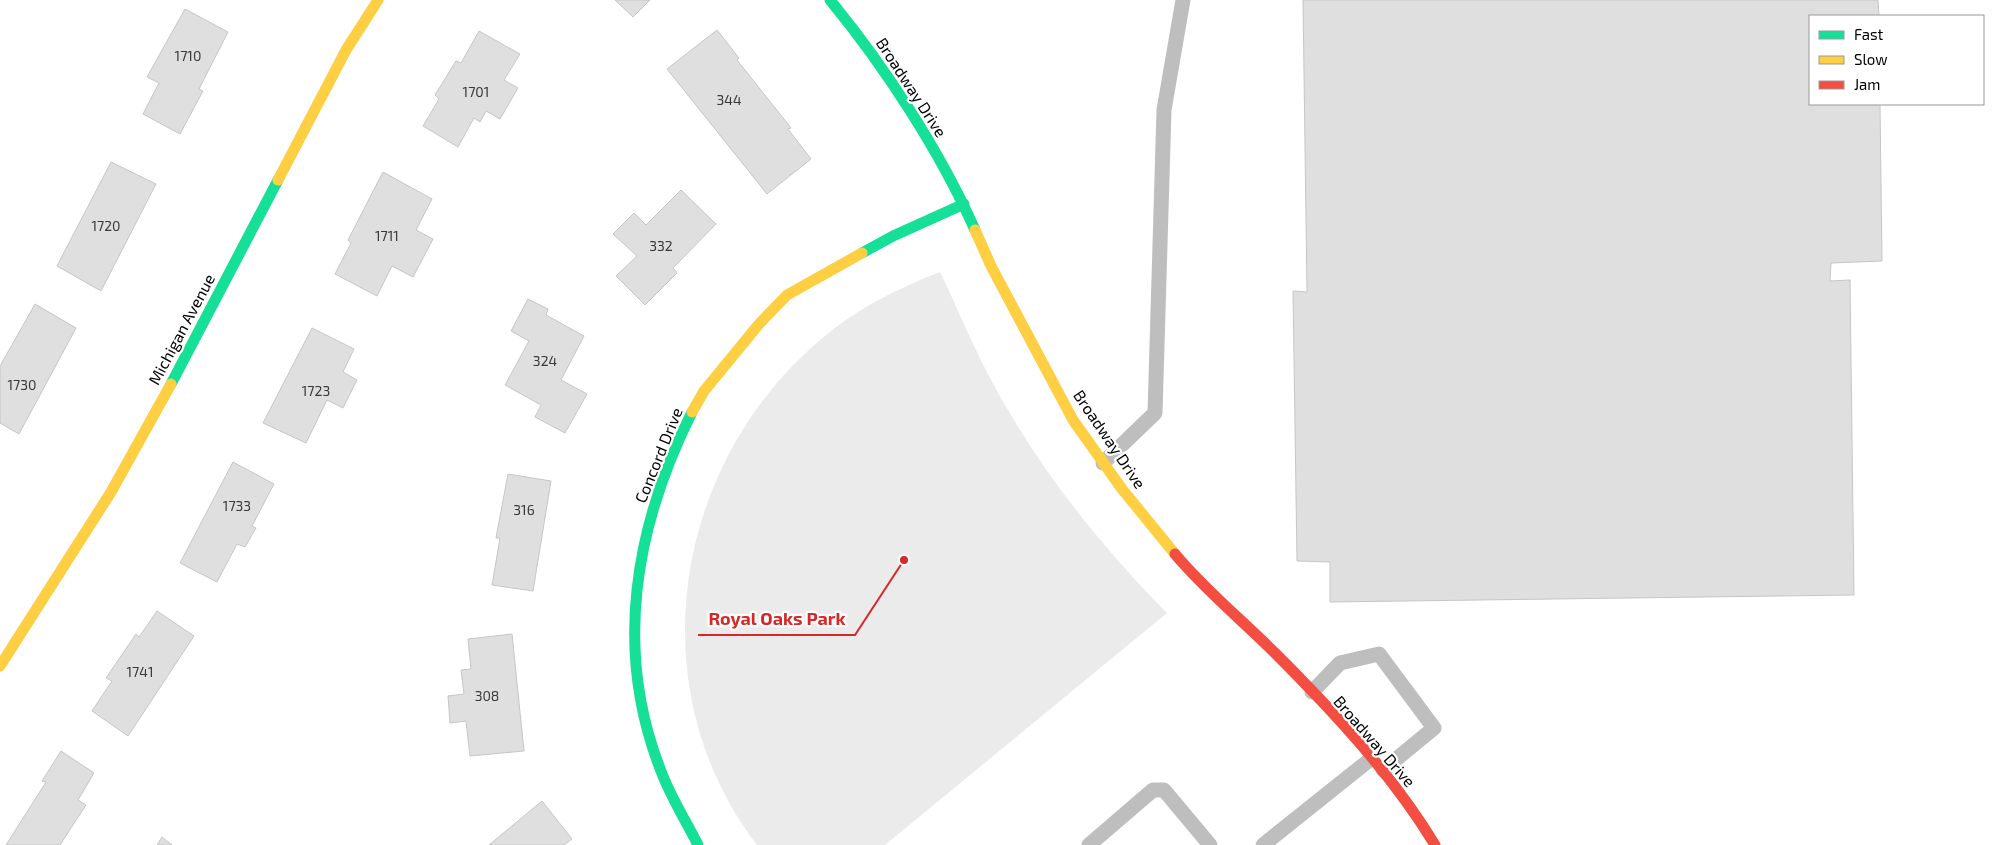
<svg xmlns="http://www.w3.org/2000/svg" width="1999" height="845" font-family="'Exo 2',sans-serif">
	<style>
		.green { fill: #ebebeb }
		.building { fill: #dfdfdf; stroke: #c6c6c6 }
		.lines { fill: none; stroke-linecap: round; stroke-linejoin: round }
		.lane { stroke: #bebebe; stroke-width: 15 }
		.fast { stroke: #16e098; stroke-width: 11 }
		.slow { stroke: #ffcf43; stroke-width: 11 }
		.jam { stroke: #f24e42; stroke-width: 11 }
		.labels { text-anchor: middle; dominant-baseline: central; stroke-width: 4.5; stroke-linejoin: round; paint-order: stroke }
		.number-label { font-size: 14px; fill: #383838 }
		.street-label { font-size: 16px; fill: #000; stroke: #fff }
		.leader { fill: none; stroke: #d62828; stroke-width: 2 }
		.callout-dot { fill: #d62828; stroke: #fff; stroke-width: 2 }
		.callout-label { font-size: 18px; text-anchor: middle; font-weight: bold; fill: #d62828; stroke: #fff; stroke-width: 4.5; stroke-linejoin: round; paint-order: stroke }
	</style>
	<rect width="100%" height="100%" fill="#fff"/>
	<!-- green -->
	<path class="green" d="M940,272c17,35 31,70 49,104 47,89 108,166 178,237l-282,232h-128c-123,-161 -82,-391 74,-514 33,-26 70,-44 109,-59z"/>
	<!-- building -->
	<path class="building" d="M615,0h35l-17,17z
		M1303,0h575l1,16h-69v88h70l2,157 -51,2 -1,18 20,-1 4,315 -524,7v-40l-33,-1 -4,-270 14,1z
		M185,9l43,23 -29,57 4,2 -23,43 -37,-20 16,-31 -12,-6z
		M717,30l22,28 -2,2 54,68 -3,1 23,30 -44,35 -100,-125z
		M479,31l41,23 -16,26 14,8 -18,31 -14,-8 -6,11 -6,-4 -16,29 -35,-21 16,-27 -4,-4 21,-34 5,2z
		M111,162l45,22 -55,107 -44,-25z
		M383,172l49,27 -16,31 17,9 -20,38 -21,-11 -15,30 -42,-22 16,-31 -3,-3z
		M681,190l35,34 -43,44 4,5 -32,32 -29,-29 21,-20 -24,-22 21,-21 12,12z
		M528,299l20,10 -2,6 38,21 -23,44 26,14 -22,39 -30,-16 6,-12 -36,-20 24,-44 -18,-10z
		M35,304l41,24 -57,106 -19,-11v-57z
		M312,328l42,21 -11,23 14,8 -14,28 -16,-8 -21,43 -43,-20z
		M233,462l41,22 -22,42 4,2 -11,19 -8,-3 -20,38 -37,-19z
		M508,474l43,7 -18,110 -41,-6 8,-47h-4z
		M157,611l37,25 -66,100 -36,-25 20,-30 -6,-3 30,-44 3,3z
		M512,634l12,117 -54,5 -4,-35 -16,2 -2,-27 16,-2 -3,-24 10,-1 -3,-30z
		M61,751l33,22 -16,27 8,5 -26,40h-54l40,-63 -4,-1z
		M542,801l30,38 -8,6h-75z
		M162,837l10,8h-15z"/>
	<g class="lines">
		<!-- lane -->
		<path class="lane" d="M1103,463l52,-50 9,-303 19,-110
			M1312,692l28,-29 39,-9 55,74 -51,42
			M1089,845l64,-55h11l46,55
			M1263,845l109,-87"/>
		<!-- fast -->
		<path class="fast" d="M830,0c55,67 110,151 145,230
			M862,253l31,-17 71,-32
			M171,384l107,-204
			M692,412c-57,114 -79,238 -31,359 9,25 25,50 37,74"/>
		<!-- slow -->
		<path class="slow" d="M278,180l68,-130 32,-50
			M975,230l16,36 82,154 49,69 53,65
			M692,412l12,-21 55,-67 28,-29 75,-42
			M0,666l111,-174 60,-108"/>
		<!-- jam -->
		<path class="jam" d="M1175,554c30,36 67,66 100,99 58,58 117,121 160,192"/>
	</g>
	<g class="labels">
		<!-- number labels -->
		<g class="number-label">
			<text x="188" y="55">1710</text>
			<text x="476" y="91">1701</text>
			<text x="729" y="99">344</text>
			<text x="106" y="225">1720</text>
			<text x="387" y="235">1711</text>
			<text x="661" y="245">332</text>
			<text x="545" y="360">324</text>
			<text x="22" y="384">1730</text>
			<text x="316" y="390">1723</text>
			<text x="237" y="505">1733</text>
			<text x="524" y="509">316</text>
			<text x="140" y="671">1741</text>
			<text x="487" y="695">308</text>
		</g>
		<!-- street labels -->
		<g class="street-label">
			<text transform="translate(912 87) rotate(57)">Broadway Drive</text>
			<text transform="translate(181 329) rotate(-62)">Michigan Avenue</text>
			<text transform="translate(1110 439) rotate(56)">Broadway Drive</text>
			<text transform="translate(658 455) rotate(-68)">Concord Drive</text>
			<text transform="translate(1375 741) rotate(49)">Broadway Drive</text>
		</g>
	</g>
	<!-- callouts -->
	<path class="leader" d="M904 560L855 635H698"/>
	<circle class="callout-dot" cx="904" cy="560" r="5"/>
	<g class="callout-label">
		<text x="777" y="625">Royal Oaks Park</text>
	</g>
	<!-- legend -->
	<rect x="1809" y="15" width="175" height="90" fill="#ffffff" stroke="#999999"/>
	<rect x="1819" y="31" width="25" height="8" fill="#16e098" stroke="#999999"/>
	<text x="1854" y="40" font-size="15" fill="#000000">Fast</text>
	<rect x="1819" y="56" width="25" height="8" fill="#ffcf43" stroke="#999999"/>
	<text x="1854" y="65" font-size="15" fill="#000000">Slow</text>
	<rect x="1819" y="81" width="25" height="8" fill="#f24e42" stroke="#999999"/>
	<text x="1854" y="90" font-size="15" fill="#000000">Jam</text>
</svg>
